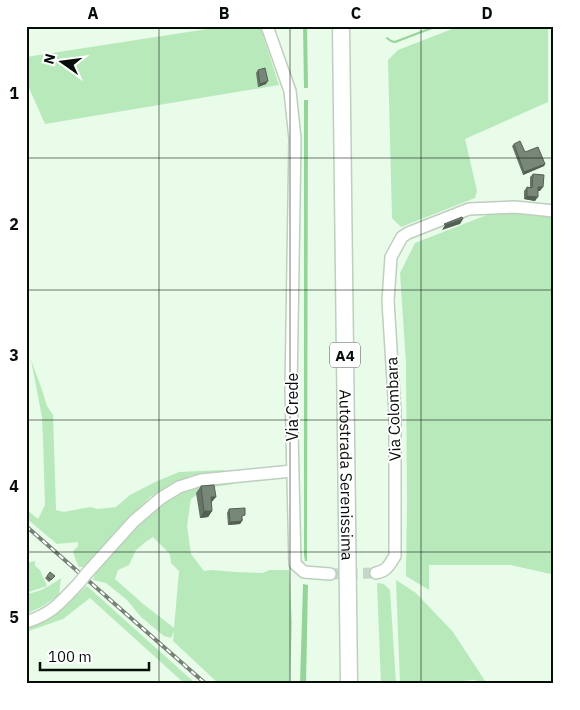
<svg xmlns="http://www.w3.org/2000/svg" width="580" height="710" font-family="'IBM Plex Sans',sans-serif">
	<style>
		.green { fill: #b8e9ba; fill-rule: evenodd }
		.water { fill: #94d498 }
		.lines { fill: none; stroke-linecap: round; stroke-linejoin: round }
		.stream { stroke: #94d498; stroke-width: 2 }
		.minor-tunnel { stroke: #c7d7c7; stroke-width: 11; stroke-dasharray: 11 5.5; stroke-linecap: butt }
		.minor-casing { stroke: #bdcfbe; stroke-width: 14 }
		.highway-casing { stroke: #bdcfbe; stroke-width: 19 }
		.minor { stroke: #fff; stroke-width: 11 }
		.highway { stroke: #fff; stroke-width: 16 }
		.rail-casing { stroke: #768276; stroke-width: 4 }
		.rail { stroke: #fff; stroke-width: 2; stroke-dasharray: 5.5; stroke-linecap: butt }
		.minor-bridge-casing { stroke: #bdcfbe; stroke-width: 14; stroke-linecap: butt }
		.minor-bridge { stroke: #fff; stroke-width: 11 }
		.wall { fill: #677567 }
		.shaded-wall { fill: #545f54 }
		.building { fill: #788878; stroke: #545f54 }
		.grid { fill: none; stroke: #070d08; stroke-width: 1; stroke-opacity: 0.55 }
		.labels { text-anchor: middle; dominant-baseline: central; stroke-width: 4; stroke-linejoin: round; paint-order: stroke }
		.shield { fill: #fff; stroke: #515652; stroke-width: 1 }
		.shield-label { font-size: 15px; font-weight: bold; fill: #070d08 }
		.street-label { font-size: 16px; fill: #070d08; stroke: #fff }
		.neatline { fill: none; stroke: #070d08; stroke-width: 2 }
		.grid-label { font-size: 16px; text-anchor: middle; font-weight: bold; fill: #070d08 }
	</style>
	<rect width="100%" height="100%" fill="#e9fbe9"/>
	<!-- green -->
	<path class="green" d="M227,26h33l19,59 -234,39 -19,-43v-24z
		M460,26h88v76l-83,37 12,52 -2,7 -74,29 -9,-9 -4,-158 10,-10z
		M492,213l39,1 23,3v337l-3,20 -41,-9h-81v25l-23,-14 1,-74 -1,-139 -6,-90 15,-30z
		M31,360l10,27 6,19 6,9 3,95 8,2 26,-5 8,2 18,-2 14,-12 25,-13 24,-10 45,-2 1,3 -15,2h-18l-42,22 -46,48 -19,22h-6l-4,-9 -2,-7 5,-5v-4l-21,2 -31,-26v-9l12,10 7,-14 -2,-66 -1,-22z
		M234,481v3l-28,4 -15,11 -4,27 4,28 13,17 7,-1 25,2 27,1 6,-3h20l3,53 -2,61h-71l-46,-43 1,-10 -3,7 -7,-2 -23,-19 -14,-17 -21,-17 -13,-3 2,-6c24,-29 49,-62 83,-81 16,-9 38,-11 56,-12zM153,537l17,17 1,9 8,8 -5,57 -32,-25 -27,-24 3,-9 11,-5 7,-15 11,-9z
		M35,561v5l5,4 7,16 -21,7v-30z
		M61,578l-2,17 -16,11 -17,8v-20c14,-2 24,-8 35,-16z
		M396,580l20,13 37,39 34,52h-9l-3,-4 -53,4h-22z
		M377,583l7,1 6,6 6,94h-15z
		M87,586l109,98h-11l-95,-86 -27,21 -37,13v-6l31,-14z"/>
	<!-- water -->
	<path class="water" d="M303,26h4l1,62h-4z
		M304,100h4l-1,461h-2l-1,-6z
		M303,584l5,1 -2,99h-6z"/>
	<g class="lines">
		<!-- stream -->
		<path class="stream" d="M387,38l4,3 4,1 42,-16
			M553,103l1,-53"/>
		<!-- minor-tunnel -->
		<path class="minor-tunnel" d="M330,574l46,-1"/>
		<!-- minor casing -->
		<g class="minor-casing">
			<path id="minor" d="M267,26l23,65 5,48 -4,250 4,175 9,8 26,2
				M87,573l47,-52 27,-23 18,-11 22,-7 91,-9
				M376,573c11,-2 13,-8 19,-17v-143l-7,-112 3,-44 11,-20 6,-4 61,-24 46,-2 39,4
				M26,622c26,-8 35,-20 53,-39"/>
		</g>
		<!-- highway casing -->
		<g class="highway-casing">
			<g id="highway">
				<path id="s1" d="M341,26l8,658"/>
			</g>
		</g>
		<!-- minor -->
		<use href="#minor" class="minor"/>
		<!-- highway -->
		<use href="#highway" class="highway"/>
		<!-- rail casing -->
		<g class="rail-casing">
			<path id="rail" d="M26,526l180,158"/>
		</g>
		<!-- rail -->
		<use href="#rail" class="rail"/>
		<!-- minor-bridge casing -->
		<g class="minor-bridge-casing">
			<path id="minor-bridge" d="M79,583l8,-10"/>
		</g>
		<!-- minor-bridge -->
		<use href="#minor-bridge" class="minor-bridge"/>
	</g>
	<!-- wall -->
	<path class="wall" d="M258,70l8,14 -8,3 -2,-14z
		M514,144l11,8 20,12 -1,2 -21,9 -11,-29z
		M533,174l7,17h-2l-3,10 -11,-2v-8l3,-4h3v-10z
		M201,486l10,17 1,8 -4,6 -8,1 -4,-25z
		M229,509l14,10 -3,5 -12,1 -1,-12z
		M47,576h8l-6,6 -4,-4z"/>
	<!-- shaded-wall -->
	<path class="shaded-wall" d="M268,81l-2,3 -8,3 2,-3z
		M545,164l-1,2 -21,9 1,-3z
		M538,187h5l-3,4h-4z
		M527,196l11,1 -3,4 -11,-2z
		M463,219l-3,5 -18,6 3,-5z
		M211,497h5l-5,6z
		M204,511h8l-4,6 -8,1z
		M242,521l-2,3 -12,1 2,-3z"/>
	<!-- building -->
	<path class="building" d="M265,68l3,13 -8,3 -2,-14z
		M520,141l5,11 13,-5 7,17 -21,8 -10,-28z
		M533,174l11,1 -1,12h-5v10l-11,-1v-9l5,1z
		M462,217l1,2 -18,6 -1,-1z
		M214,485l2,12h-5l1,14h-8l-3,-25z
		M245,508v7l-3,1v5l-12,1 -1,-13z
		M50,572l5,4 -4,4 -4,-4z"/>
	<!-- grid -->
	<path class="grid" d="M159,26v658M290,26v658M421,26v658M26,158h528M26,290h528M26,420h528M26,552h528"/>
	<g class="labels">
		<!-- shield labels -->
		<rect class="shield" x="330" y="342.5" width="30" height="25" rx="4"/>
		<g class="shield-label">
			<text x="345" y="355">A4</text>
		</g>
		<!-- street labels -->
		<g class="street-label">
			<text transform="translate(292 407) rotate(-90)">Via Crede</text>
			<text transform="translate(393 409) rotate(-92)">Via Colombara</text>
			<text stroke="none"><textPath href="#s1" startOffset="449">Autostrada Serenissima</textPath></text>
		</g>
	</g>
	<!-- border -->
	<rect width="580" height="710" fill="none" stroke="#ffffff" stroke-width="55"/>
	<!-- north arrow -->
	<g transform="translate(62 62) rotate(284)" stroke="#ffffff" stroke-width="4" paint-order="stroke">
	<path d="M0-4L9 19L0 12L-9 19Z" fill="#070d08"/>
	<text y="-8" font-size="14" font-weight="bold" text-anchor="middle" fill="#070d08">N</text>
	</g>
	<!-- scale -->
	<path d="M40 662v8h109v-8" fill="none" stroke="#070d08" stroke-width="2.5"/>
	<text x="48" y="662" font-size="15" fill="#070d08" stroke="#ffffff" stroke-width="4" paint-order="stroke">100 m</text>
	<rect x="28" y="28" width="524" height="654" class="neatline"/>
	<g class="grid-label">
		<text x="93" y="19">A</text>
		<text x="224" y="19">B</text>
		<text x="356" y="19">C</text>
		<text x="487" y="19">D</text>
		<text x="14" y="99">1</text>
		<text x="14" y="230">2</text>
		<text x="14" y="361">3</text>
		<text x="14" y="492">4</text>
		<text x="14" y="623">5</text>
	</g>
</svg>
